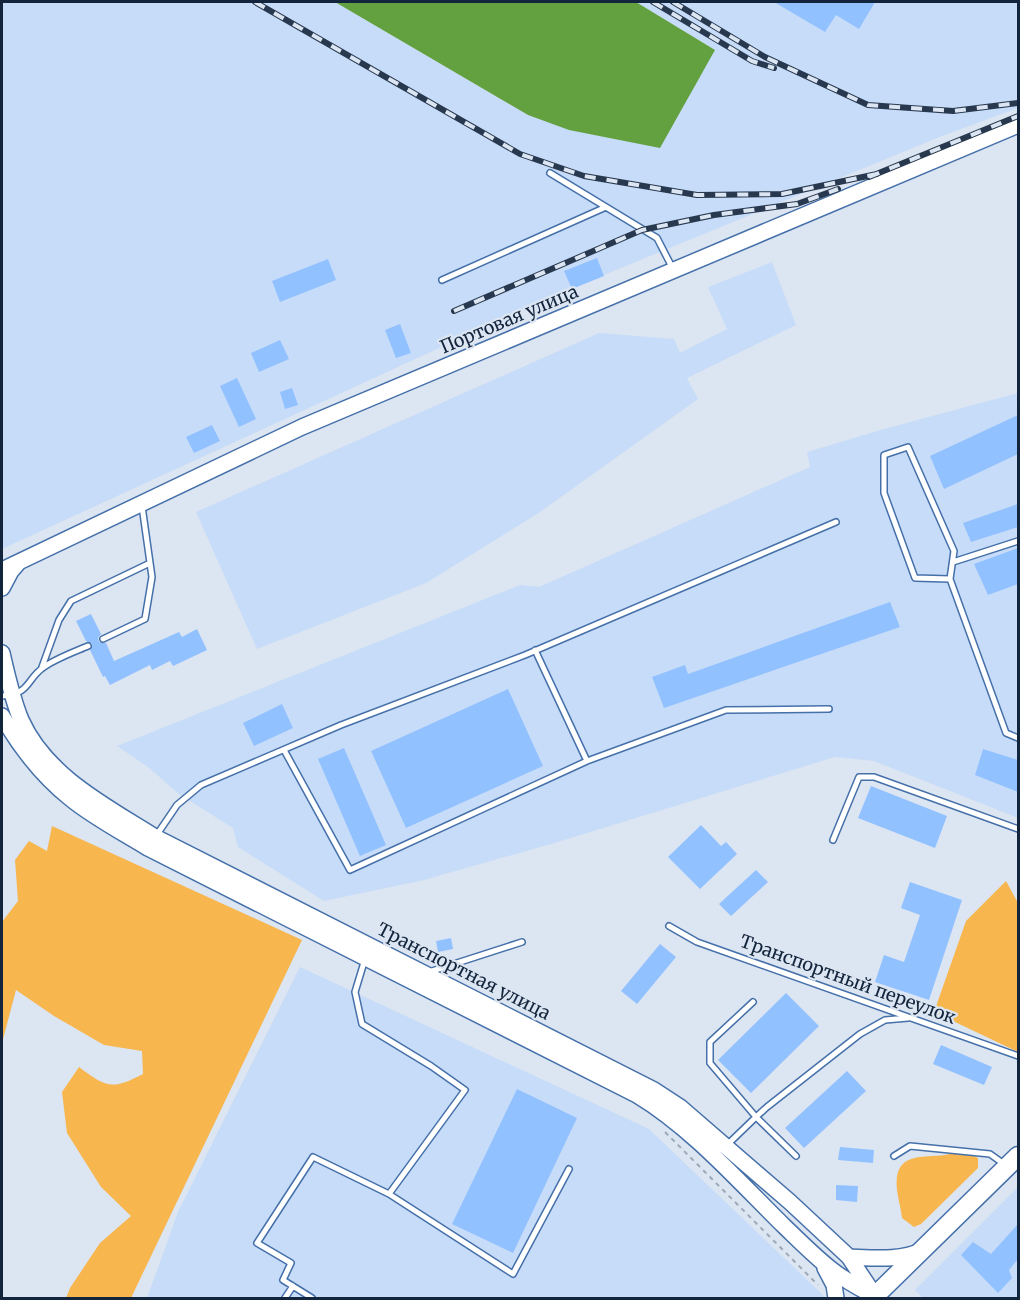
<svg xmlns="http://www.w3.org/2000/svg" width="1020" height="1300" font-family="Merriweather,serif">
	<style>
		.built { fill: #c7dcf8 }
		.green { fill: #f7b64e }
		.water { fill: #63a140 }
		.building { fill: #92c1ff }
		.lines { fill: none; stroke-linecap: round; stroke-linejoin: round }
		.service-casing { stroke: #4570a9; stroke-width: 8 }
		.secondary-casing { stroke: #4570a9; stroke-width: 18 }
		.primary-casing { stroke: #4570a9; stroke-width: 21 }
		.path { stroke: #9da9b9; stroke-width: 2; stroke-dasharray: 4.5 4.5; stroke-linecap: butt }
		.service { stroke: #fff; stroke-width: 5 }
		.secondary { stroke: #fff; stroke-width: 15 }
		.primary { stroke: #fff; stroke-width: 18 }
		.rail-casing { stroke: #28394f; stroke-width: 6 }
		.rail { stroke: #dce5f2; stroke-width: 4; stroke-dasharray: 11; stroke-linecap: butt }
		.labels { text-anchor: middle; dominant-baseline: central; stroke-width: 4.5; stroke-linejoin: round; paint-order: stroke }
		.street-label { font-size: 18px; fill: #13253c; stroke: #dce5f2 }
	</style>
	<rect width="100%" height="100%" fill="#dce5f2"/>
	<!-- built -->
	<path class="built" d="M2,2h333l193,113 187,-65 -79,-48h382v106l-76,28 -394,162 -546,251z
		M772,262l24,63 -109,53 11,21 -158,113 -114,71 -169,66 -61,-137 403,-179 75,6 6,14 47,-24 -19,-42z
		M1018,393v425l-144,-57 -39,-4 -284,87 -127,36 -100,21 -86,-54 -5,-19 -54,-34 -31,-27 -31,-21 403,-161 19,2 271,-120 -3,-15 77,-23z
		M300,967l349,162 177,169h-679l31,-86z
		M1018,1187v111h-95l-8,-8z"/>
	<!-- green -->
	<path class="green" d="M52,826l250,114 -171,358h-65l4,-10 30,-45 31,-27 -30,-29 -34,-54 -5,-41 17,-25c28,21 33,23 64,7l-1,-23 -38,-6 -50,-29 -38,-26 -14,53v-121l16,-21 -3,-41 14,-19 18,10z
		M1006,881l12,22v149l-84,-40 32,-91z
		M964,1151l14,7v10l-57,56 -7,3 -12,-9c-1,-10 -4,-19 -5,-28 -4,-38 23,-32 48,-35 6,-1 12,-3 19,-4z"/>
	<!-- water -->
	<path class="water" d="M335,2h301l79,48 -55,98 -91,-18 -41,-15z"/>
	<!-- building -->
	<path class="building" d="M774,2h101l-16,27 -23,-14 -11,17z
		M597,258l7,18 -32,13 -8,-18z
		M328,259l8,21 -56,22 -8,-21z
		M400,324l11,29 -15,5 -11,-28z
		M280,340l9,19 -30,13 -8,-19z
		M237,378l19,41 -17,8 -19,-41z
		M292,388l6,17 -13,4 -5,-17z
		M1018,415v39l-74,35 -14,-33z
		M212,425l8,16 -26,12 -8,-16z
		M1018,504v23l-47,15 -8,-19z
		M1018,548v36l-30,11 -14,-31z
		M890,602l10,25 -236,81 -12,-31 33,-12 3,9z
		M91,614l10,20 -3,4 1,4 7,1 8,18 65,-29 3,5 15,-8 10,21 -34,16 -3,-5 -18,9 -2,-5 -40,20 -5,-9 -2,1 -13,-27 2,-6 -6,-3 -10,-20z
		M508,689l35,77 -137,62 -35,-77z
		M282,704l11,24 -39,18 -11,-23z
		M344,748l42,97 -26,11 -42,-97z
		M983,749l35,11v32l-43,-17z
		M871,786l76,30 -12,32 -77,-30z
		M701,825l20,21 5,-4 11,12 -37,35 -32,-32z
		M756,870l12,12 -37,34 -12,-12z
		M910,882l52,18 -33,100 -54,-18 9,-27 20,7 16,-47 -19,-7z
		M451,938l2,11 -15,3 -2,-11z
		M660,944l16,13 -39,47 -16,-13z
		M786,993l33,33 -68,67 -33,-33z
		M941,1045l51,22 -8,18 -51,-21z
		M847,1071l19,20 -62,57 -19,-20z
		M517,1089l60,29 -64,135 -61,-29z
		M840,1147l34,3 -1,13 -35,-3z
		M836,1185l22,1 -1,16 -21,-2z
		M1018,1224v35l-9,11 3,8 -14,15 -37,-38 12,-13 18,12z"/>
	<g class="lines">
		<!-- service casing -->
		<g class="service-casing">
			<path id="service" d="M550,173l107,65 16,31
				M442,280l164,-73
				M953,562l65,-21
				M950,579l-35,-1 -31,-85v-38l24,-8 46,104 -4,28 56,154 12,5
				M103,639l42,-20 7,-42 -10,-71
				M535,650l52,111 139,-51 103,-1
				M42,667l17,-47 12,-19 79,-38
				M2,696c29,-2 24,-17 42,-29 13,-9 30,-15 44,-21
				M284,750l66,120 237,-109
				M156,836l21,-31 24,-20 140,-60 184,-70 311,-133
				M833,840l26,-63h15l144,52
				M669,926l28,16 321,114
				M429,972l93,-30
				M727,1145l29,-28 -46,-54v-21l43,-40
				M796,1156l-40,-39 11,-10 93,-73 25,-14 23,-2
				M894,1156l16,-10 80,8 14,10
				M389,1194l124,80 56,-105
				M285,1298l8,-12
				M312,1298l-29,-18 8,-17 -34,-20 56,-86 76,37 76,-104 -34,-24 -69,-42 -7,-32 10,-33"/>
		</g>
		<!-- secondary casing -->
		<g class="secondary-casing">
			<path id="secondary" d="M2,570l300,-143 716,-302
				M2,588l9,-17 7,-8
				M2,653c5,22 10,45 19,67 25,56 85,86 134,117l499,253 26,17 110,95 59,55 26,39
				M2,716c18,31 39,59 68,82 23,19 52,34 78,50l489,247c55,33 102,87 148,132 31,30 50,50 90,69
				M849,1257c25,1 52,4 74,-7
				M825,1268l9,17 2,13"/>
		</g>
		<!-- primary casing -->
		<g class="primary-casing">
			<path id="primary" d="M873,1298l145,-142"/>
		</g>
		<!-- path -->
		<path class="path" d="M665,1132l153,153"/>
		<!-- service -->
		<use href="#service" class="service"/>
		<!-- secondary -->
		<use href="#secondary" class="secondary"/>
		<!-- primary -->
		<use href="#primary" class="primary"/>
		<!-- rail casing -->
		<g class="rail-casing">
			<path id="rail" d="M255,2l265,152 64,22 113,19 85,-1 95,-20
				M653,2l99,59 22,7
				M673,2l92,55 103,48 85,6 65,-8
				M869,177l149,-61
				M454,311l188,-81 72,-15 83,-11 41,-15"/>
		</g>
		<!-- rail -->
		<use href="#rail" class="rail"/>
	</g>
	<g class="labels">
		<!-- street labels -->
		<g class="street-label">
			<text transform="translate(509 319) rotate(-23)">Портовая улица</text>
			<text transform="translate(464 971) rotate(27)">Транспортная улица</text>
			<text transform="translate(848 979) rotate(20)">Транспортный переулок</text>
		</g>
	</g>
	<!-- border -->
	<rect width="1020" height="1300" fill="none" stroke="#13253c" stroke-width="6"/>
</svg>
